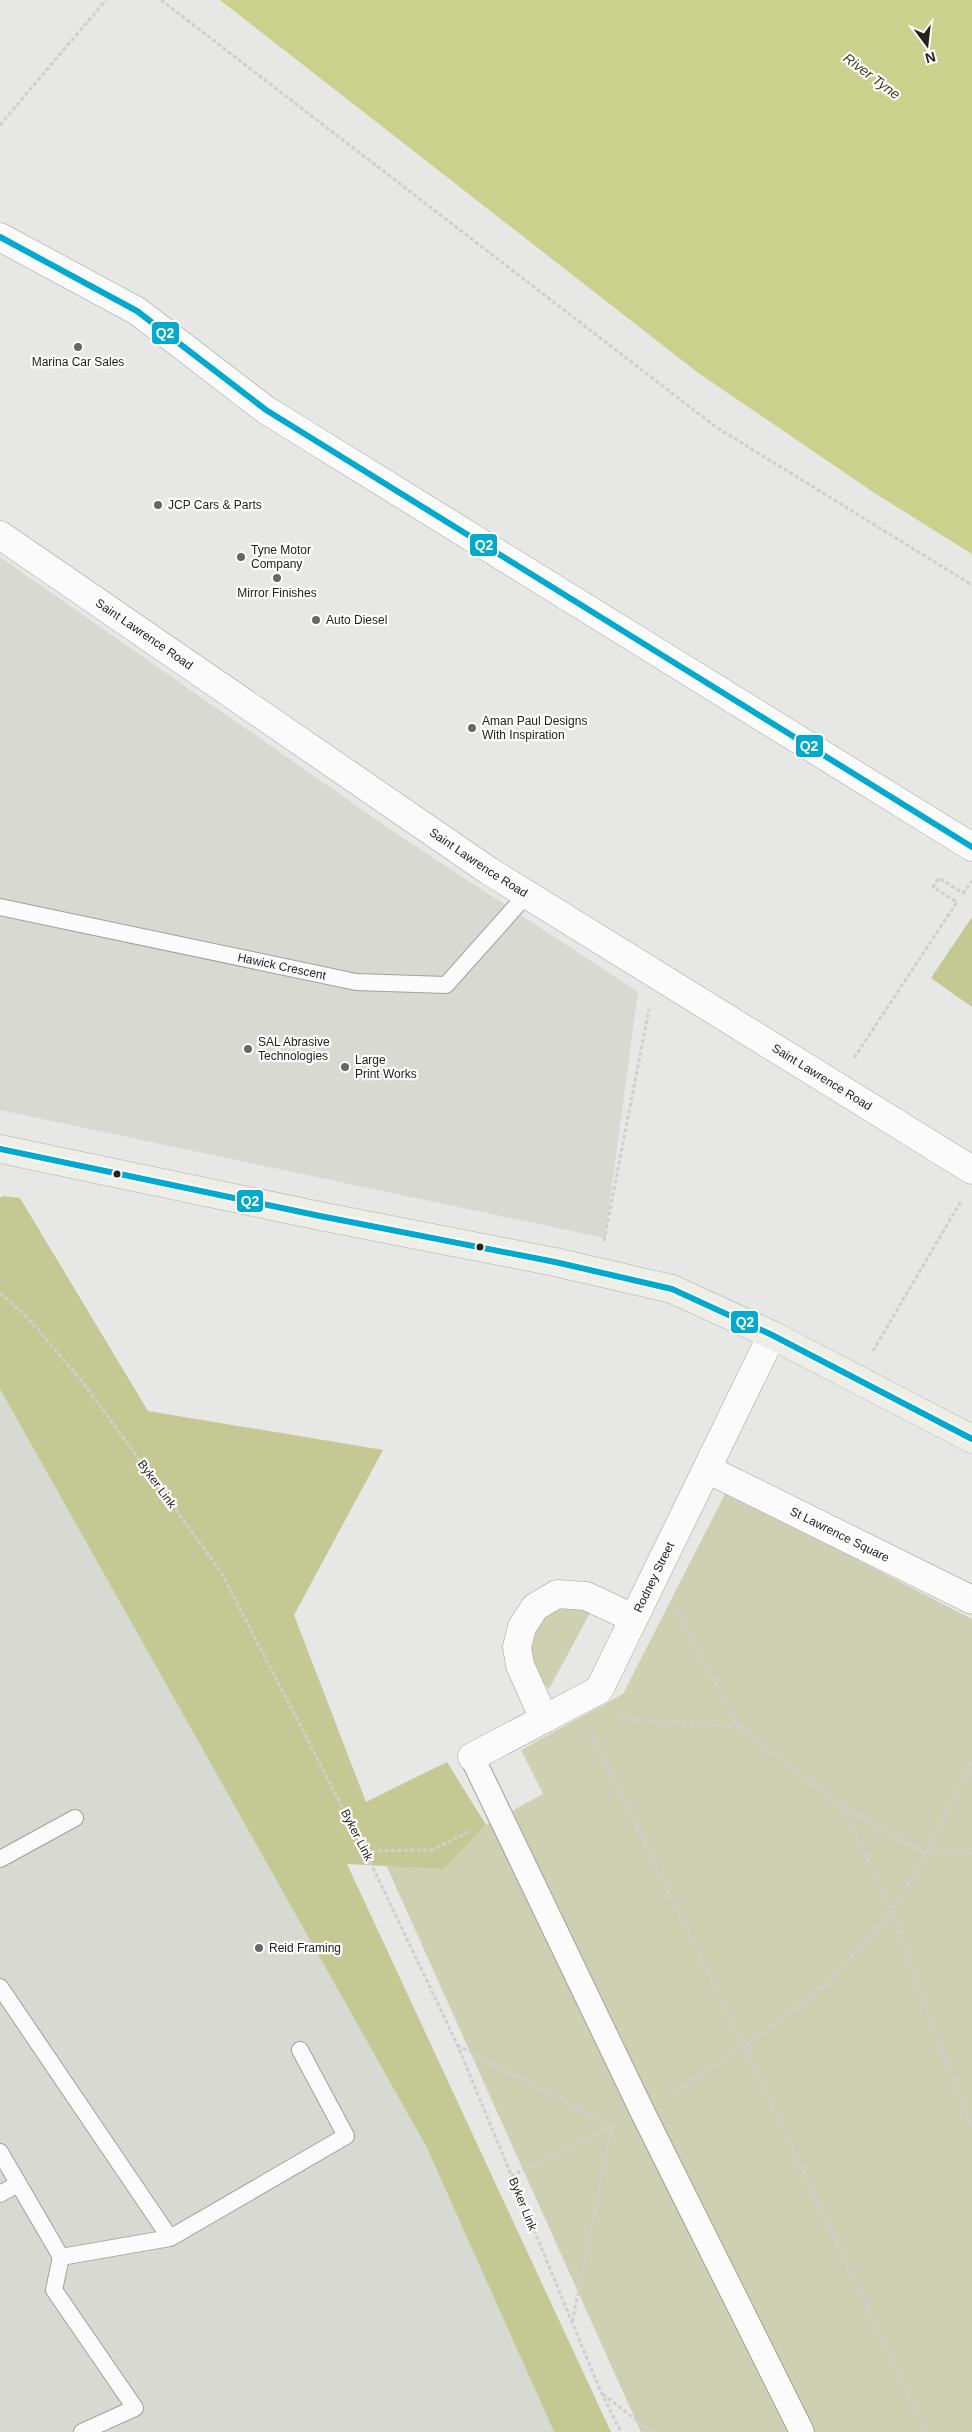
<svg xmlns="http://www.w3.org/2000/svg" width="972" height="2432" font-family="Arial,sans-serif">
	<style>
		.built { fill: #d8d9d3 }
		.green { fill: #cdd1b2 }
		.forest { fill: #c4c993 }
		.water { fill: #cad18d }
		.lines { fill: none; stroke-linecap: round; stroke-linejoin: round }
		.service-casing { stroke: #a0a09e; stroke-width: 18 }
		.pedestrian-casing { stroke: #a0a09e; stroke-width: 26 }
		.minor-casing { stroke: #a0a09e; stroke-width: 29 }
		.primary-casing { stroke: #b0b2a6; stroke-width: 29 }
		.path { stroke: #cfcfcf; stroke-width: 3; stroke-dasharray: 4 2.5; stroke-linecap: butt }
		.service { stroke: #fbfbfb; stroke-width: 16 }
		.pedestrian { stroke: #fbfbfb; stroke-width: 24 }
		.minor { stroke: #fbfbfb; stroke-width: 28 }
		.primary { stroke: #edeee8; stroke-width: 28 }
		.bus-1-casing { stroke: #fffffe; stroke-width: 10 }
		.bus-1 { stroke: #00a9ce; stroke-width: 6 }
		.poi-dot { fill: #676766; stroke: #fffffe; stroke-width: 2 }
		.bus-dot { fill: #222221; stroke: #fffffe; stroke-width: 2 }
		.labels { text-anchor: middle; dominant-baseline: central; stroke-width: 4.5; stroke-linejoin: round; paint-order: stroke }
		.poi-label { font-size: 12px; fill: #222221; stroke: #fffffe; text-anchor: start }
		.street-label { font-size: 12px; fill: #222221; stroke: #fffffe }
		.water-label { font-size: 14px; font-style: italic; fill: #393d14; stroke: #fffffe }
		.line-badge { stroke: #fffffe; stroke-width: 2 }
		.badge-label { font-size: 14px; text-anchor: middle; font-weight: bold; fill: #fff }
	</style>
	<rect width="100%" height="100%" fill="#e7e7e6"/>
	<!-- built -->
	<path class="built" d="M0,557l394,275 244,160 -33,246 -605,-128z
		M0,1389l427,759 127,284h-554z"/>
	<!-- green -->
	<path class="green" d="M726,1492l246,127v813h-331l-255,-567 58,4 42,-44 57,-31 -22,-44 102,-56z
		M570,1606l21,5 -42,78 -15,-15 -7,-32 21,-32z"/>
	<!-- forest -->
	<path class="forest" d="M972,917v90l-41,-29z
		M3,1196l17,2 128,213 235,39 -89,165 72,187 81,-40 39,63 -42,44 -97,-5 264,568h-57l-127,-284 -427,-759v-191z"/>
	<!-- water -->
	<path class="water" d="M220,0h752v554l-99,-62 -176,-120z"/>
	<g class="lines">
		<!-- service casing -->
		<g class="service-casing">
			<g id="service">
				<path id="s1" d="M0,907l356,75 90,3 81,-91"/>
				<path d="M0,1859l75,-41"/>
				<path d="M0,1987l170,251"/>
				<path d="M0,2152l61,105 109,-19 176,-102 -46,-86"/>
				<path d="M0,2194l18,-10"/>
				<path d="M61,2257l-7,33 81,118 -53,24"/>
			</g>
		</g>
		<!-- pedestrian casing -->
		<g class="pedestrian-casing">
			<path id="pedestrian" d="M472,1757l170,354 160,321"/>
		</g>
		<!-- minor casing -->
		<g class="minor-casing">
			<g id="minor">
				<path d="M0,237l137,74 129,99 706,437"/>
				<path id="s2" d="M0,535l489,336 483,299"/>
				<path id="s3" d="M707,1469l265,131"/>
				<path d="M544,1719l-24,-54 -3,-18 5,-20 13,-20 22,-13 29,2 47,22"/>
				<path id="s4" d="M472,1757l127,-67 173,-355"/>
			</g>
		</g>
		<!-- primary casing -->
		<g class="primary-casing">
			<path id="primary" d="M0,1149l320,67 235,46 117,27 100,46 200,104"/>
		</g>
		<!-- path -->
		<path class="path" d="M161,0l555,427 256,158
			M0,125l106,-125
			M854,1058l103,-156 -24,-15 6,-9 24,15 9,-12
			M604,1241l45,-232
			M0,1293l28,25 57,67 136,187 144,279 92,193 144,348 20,40
			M873,1351l88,-150
			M676,1608l62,119
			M619,1716l3,3 117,8 103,79 84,48h46
			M590,1732l154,314 182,386
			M842,1806l50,105 37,106 43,111
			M365,1851l67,-1 40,-20
			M457,2045l155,81 -40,197
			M670,2095l90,-60 65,-50 67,-74 34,-57 46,-92
			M511,2176l103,-51
			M603,2394l48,38"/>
		<!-- service -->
		<use href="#service" class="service"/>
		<!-- pedestrian -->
		<use href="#pedestrian" class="pedestrian"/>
		<!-- minor -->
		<use href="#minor" class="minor"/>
		<!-- primary -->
		<use href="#primary" class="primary"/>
		<!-- bus-1 casing -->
		<g class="bus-1-casing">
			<path id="bus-1" d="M0,237l137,74 129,99 706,437
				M0,1149l320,67 235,46 117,27 100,46 200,104"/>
		</g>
		<!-- bus-1 -->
		<use href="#bus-1" class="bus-1"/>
	</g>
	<!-- markers -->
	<g class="poi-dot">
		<circle cx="78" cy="347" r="5"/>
		<circle cx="158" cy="505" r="5"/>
		<circle cx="241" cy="557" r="5"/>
		<circle cx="277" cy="578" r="5"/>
		<circle cx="316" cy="620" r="5"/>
		<circle cx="472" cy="728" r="5"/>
		<circle cx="248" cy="1049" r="5"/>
		<circle cx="345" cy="1067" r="5"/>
		<circle cx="259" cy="1948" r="5"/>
	</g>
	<g class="bus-dot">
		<circle cx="117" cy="1174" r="4.5"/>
		<circle cx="480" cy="1247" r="4.5"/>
	</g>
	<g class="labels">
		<!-- poi labels -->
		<g class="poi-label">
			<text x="78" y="362" text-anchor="middle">Marina Car Sales</text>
			<text x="168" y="505">JCP Cars &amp; Parts</text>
			<text x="251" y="550">Tyne Motor<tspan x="251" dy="14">Company</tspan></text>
			<text x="277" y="593" text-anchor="middle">Mirror Finishes</text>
			<text x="326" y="620">Auto Diesel</text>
			<text x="482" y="721">Aman Paul Designs<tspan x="482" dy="14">With Inspiration</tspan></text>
			<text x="258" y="1042">SAL Abrasive<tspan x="258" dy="14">Technologies</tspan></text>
			<text x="355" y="1060">Large<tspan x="355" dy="14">Print Works</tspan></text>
			<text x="269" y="1948">Reid Framing</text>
		</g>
		<!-- street labels -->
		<g class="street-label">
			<text stroke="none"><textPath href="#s2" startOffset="175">Saint Lawrence Road</textPath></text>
			<text stroke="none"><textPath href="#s2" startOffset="580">Saint Lawrence Road</textPath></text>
			<text stroke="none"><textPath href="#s1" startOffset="288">Hawick Crescent</textPath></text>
			<text stroke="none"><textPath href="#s2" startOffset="985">Saint Lawrence Road</textPath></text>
			<text transform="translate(157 1484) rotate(54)">Byker Link</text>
			<text stroke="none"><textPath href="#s3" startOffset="148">St Lawrence Square</textPath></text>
			<text stroke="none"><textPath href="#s4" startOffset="269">Rodney Street</textPath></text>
			<text transform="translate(357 1835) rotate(63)">Byker Link</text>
			<text transform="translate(523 2204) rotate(68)">Byker Link</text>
		</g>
		<!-- water labels -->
		<g class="water-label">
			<text transform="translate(872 76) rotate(37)">River Tyne</text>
		</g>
	</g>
	<g class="line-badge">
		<rect x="151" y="321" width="29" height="24" rx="5" fill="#00a9ce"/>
		<rect x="469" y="533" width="29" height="24" rx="5" fill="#00a9ce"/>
		<rect x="795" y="734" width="29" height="24" rx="5" fill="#00a9ce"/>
		<rect x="236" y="1189" width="28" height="24" rx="5" fill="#00a9ce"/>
		<rect x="730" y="1310" width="29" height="24" rx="5" fill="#00a9ce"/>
	</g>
	<g class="badge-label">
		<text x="165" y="338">Q2</text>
		<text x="484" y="550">Q2</text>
		<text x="809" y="751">Q2</text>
		<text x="250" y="1206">Q2</text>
		<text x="745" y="1327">Q2</text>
	</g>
	<!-- north arrow -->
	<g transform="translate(927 45) rotate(165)" stroke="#fffffe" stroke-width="4" paint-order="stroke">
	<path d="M0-4L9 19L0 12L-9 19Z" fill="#222221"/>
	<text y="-8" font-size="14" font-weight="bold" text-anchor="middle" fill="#222221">N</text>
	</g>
</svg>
